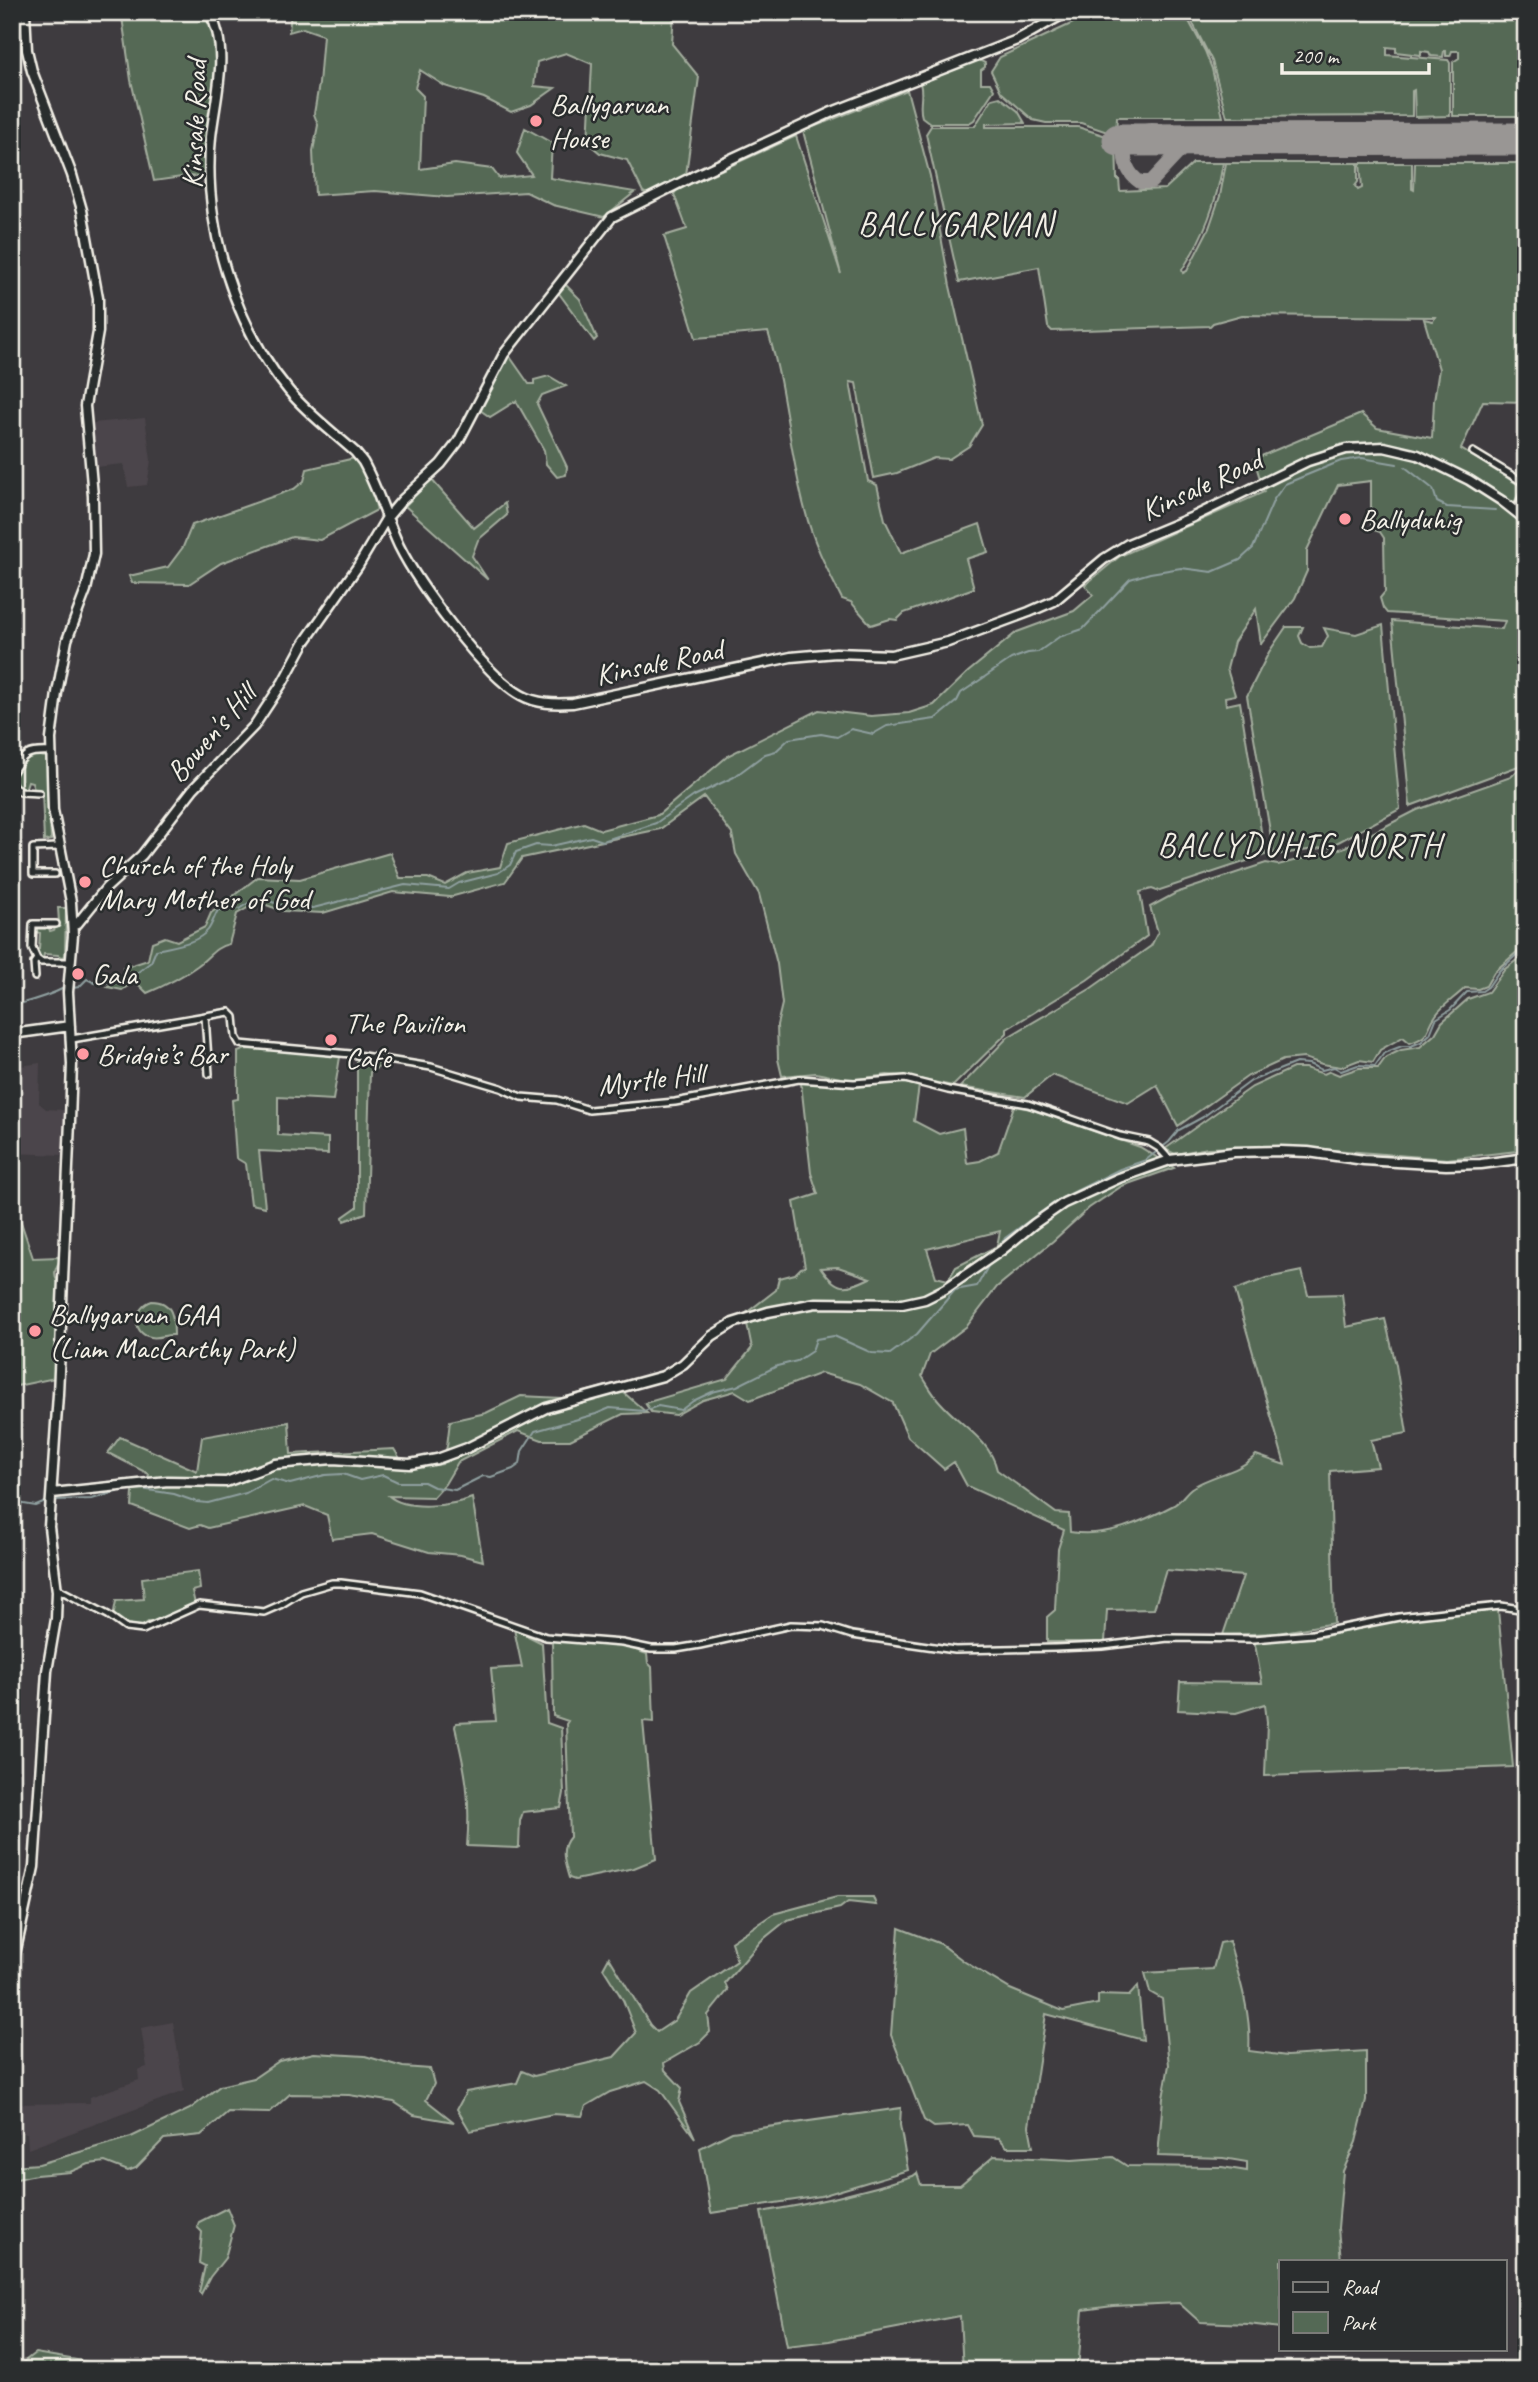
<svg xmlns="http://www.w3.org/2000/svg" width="1538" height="2382" font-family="Caveat,sans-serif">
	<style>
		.built { fill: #4c454b }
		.green { fill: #546955; stroke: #a4ad9e; stroke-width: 2; fill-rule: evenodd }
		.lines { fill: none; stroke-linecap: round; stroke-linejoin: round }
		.stream { stroke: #8f9f9f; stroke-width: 2 }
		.taxiway { stroke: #999694; stroke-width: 14 }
		.runway { stroke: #999694; stroke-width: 33 }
		.street-casing { stroke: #f4f1e8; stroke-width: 10 }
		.secondary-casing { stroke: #f4f1e8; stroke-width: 13 }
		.street { stroke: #2a2d2e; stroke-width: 5 }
		.secondary { stroke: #2a2d2e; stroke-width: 8 }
		.poi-dot { fill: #ff9aa2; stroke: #2a2d2e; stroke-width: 2.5 }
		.labels { text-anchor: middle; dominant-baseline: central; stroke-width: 5; stroke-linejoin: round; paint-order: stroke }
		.poi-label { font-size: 30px; fill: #f4f1e8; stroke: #2a2d2e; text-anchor: start }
		.street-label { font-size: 30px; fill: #f4f1e8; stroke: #2a2d2e }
		.quarter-label { font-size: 33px; letter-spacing: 2px; fill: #f4f1e8; stroke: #2a2d2e }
	</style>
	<rect width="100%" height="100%" fill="#3e3b3f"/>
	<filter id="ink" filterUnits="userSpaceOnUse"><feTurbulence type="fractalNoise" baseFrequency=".0143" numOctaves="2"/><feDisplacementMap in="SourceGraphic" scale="14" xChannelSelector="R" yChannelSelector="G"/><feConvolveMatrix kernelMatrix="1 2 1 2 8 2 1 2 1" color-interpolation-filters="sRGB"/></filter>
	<g filter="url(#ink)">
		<!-- built -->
		<path class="built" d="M145,418l6,42 -4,25 -19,2 -4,-23 -29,3 -2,-44z
			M40,1063l-1,40 7,6 18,1v45l-52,-2 2,-86z
			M173,2022l11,69 -156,58 -1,-16h-10l-5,-7v-22l78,-1v-6l49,-17 -1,-10 9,-3 -6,-39z"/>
		<!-- green -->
		<path class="green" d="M68,12h138l2,2 9,28 1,31 -11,105 -18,-2 -35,5 -23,-101 -9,-63 -13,-4 -40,7z
			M291,12h383l-2,32 27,33 -13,98 -39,19 -4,-2 -16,-32 -27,-7 -12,-10 4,-79 -26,-11 -29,9 -3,24 21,2 -24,17 -20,7 -27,-14 -39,-12 -25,-16 -5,18 8,8 -3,73 35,-5 37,5 7,9 33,-3 -15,-22 8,-25 27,15 -2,35 85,14 -31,25 -51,-12 -27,-13 -79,5 -72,-6 -60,4 -2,-44 5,-26 -4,-11 5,-30 4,-49 -20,-7 -14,4z
			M1090,12h94l21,39 7,18 11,48h-106l-1,18 -35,-12h-35l-13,-3 -32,-28 -10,-21 9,-14 71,-33z
			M1187,12h339v104h-73v-54l6,-4v-7h-7l-2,5h-4v-5h-2l-1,6 -12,-1 -2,-4 -8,-1v4l-25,-3v-4l-9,-1v8l61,5 2,3v53l-35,1 -1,-27 -2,1v25l-185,1 -15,-56z
			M979,60l6,3v4l-4,3v13h9l4,7 -20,30 -5,3h-39l-8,-6c-4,-12 2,-21 -2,-34z
			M907,90l23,86 20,110 32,139 -13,21 -20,13 -15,-1 -37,15 -23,5 -18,-95 -6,-1 18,99 9,4 8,35 16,33 79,-29 8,28 -22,7 8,29 -70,25 -7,7 -7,-1 -19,6 -20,-23 -9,-3c-15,-30 -29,-57 -37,-89 -16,-59 -19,-120 -37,-178l-72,6 -32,-102 23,-7 -13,-35 3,-4 119,-54 45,138 -38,-143z
			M1000,97l18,14 7,12 -39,1v3h92l38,12 1,40h2l1,12 45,-2 28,-26h30c-7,42 -18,71 -41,107l1,3 4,-2 22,-43 11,-32 6,-33h132v19l-3,4 3,4 4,-2 -2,-25h52v26l2,1 1,-27h111v174l-4,8 4,7v50l-43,-1 -22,48 61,38 -12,24 16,18v415l-32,28 -8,14 -8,3 -13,-1c-9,9 -22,17 -29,27 -11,15 -4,21 -26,28l-7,-6 -23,13 -7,12 -14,-2 -18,7 -19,-3 -18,-6 -21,2 -35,16 -70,50 -21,-41 -29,18 -76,-28 -27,22 -65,-10 48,-50 82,-48 61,-43 7,-14 -8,-25 26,-14 90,-30 12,2 65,-17 74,-38 94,-33 13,-13 -114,42 -18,-185 110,8 3,-8 -118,-8 -4,-5 -3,-10 5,-6 -1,-54 -4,-6 -9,-3v-48l-33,4 -31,65v21l-12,27 -34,46 -5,-35 -22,33 -7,27 8,26 -10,2 1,8 14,-3 25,153 -108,36 -5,-2 -12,3 7,44 -60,44 -80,49v4l-54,53 -50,-10 -16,-1 -37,5 -34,-7 -34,3 -4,-17 -1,-34 5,-21 -5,-40 -18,-70 -23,-40 -4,-20 -28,-37 -44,32 -138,29 -17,24 -55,15 -57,-5 -70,21 -40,-2 -25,-9 -21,12 -8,30c-15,3 -20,14 -32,22 -15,11 -33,20 -50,27l-12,-12 -13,9 -15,-3 17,-12 -1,-7 25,-8 4,-18 13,-5 12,4 28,-14 6,-14 47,-36 42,2 90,-26 10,25h28l17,7 22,-12 33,-6 8,-24 76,-20 17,7 57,-15 71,-60 90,-45 52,6 38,-3 25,-8 34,-33 49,-40 57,-21 19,-16 -8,-10 35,-29 144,-64 -10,-33 107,-45 16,14 55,10 2,-37 5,-32 -15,-50 9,2 2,-4 -193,-2 -29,8 -3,3 -158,5 -4,-4 -9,-60 -80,15 -33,-148 5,-8h44l17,-27z
			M564,283l16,16 17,39 -3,3 -36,-49z
			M508,354l21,30h5v-4l15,-4 17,10 -24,9 -5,9 30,63 -1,8 -9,2 -11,-13 -2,-14 -28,-49 -26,16 -10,-7z
			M355,458l13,19 9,33 -57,30 -28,-3 -71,26 -32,21 -57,-1 -3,-7 39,-9 15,-20 9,-22 102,-36 10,-8 3,-12z
			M431,479l43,49 31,-25 2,12 -29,25 -6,16 16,24 -83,-74z
			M1383,625l17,184 -71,38 -55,8 -27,-159 22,-44 17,-25h17l-4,9 3,7 8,5 12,-1 6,-11 -4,-8 32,6z
			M32,755l15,2 4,83 -7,1 -2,-50 -8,-1 -2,-8 -4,-1 -3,9 -12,-10 13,-22z
			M58,908h8l-1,48 -4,1 -3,-2 -14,-1 -1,5 -3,-1 -5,-9h4l1,-16 -4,-1 -1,-5 3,-1 1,3h6l3,-4 2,6 4,-1 5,-8z
			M1526,953v197l-79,9 -164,-13 -75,2 -33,6 -10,-5 87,-62 41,-19h12l19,6 6,-3 9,4 20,-7h19l8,-11 15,-7 19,-3 15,-13 7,-12 26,-23 20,-7 17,-23z
			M246,1049l35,1 59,7 -7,43 -55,-3v38l50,3v16l-69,-3 6,56 -14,-3 -5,-40 -10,-6 -4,-58 6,-1v-47z
			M357,1060l27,4 -14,8 -4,141 -22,8 -1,-4 14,-10z
			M820,1081l32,6 47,-5 20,4 -5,35 25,13 24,-6 4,35 13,-2 18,-9 16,-46 17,3 109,38 34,21 -52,18 -33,22 -36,33 -56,46 -30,39 -37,28 -8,22c6,9 11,19 19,27 20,23 49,36 56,67l59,43 13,1 1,18c36,6 72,-10 104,-27 7,-4 12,-14 19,-18 21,-13 45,-14 63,-32l29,10 -50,-175 32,-12 35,-7 6,24 34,-1 4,33 39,-8 11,46 11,68 -36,7 7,27 -48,4 4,152 -56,10 -55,2 20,-59 -77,-6 -12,39 -47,1 -2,32h-58v-25l8,-7 3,-61 6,-19 -97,-44 -13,-24 -10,7 -36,-32 -15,-34 -33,-19 -39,-11 -71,27 -15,-9 -32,9 -27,15 -25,-3 -6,-9 82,-24 25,-31 -7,-34 31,-24 3,-12 16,-4 6,-6 4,-1 -11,-65 24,-8 -7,-21 -10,-90zM1000,1231l-3,15 -41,21 -8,13 -12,-3 -9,-28zM838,1267l32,11c-25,12 -33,13 -49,-10z
			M12,1195l21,63 26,-1 1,3c-5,9 -7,14 -2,23l-3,95 -43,9z
			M152,1301c21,0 22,17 22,34 -9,-1 -15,4 -23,2 -21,-4 -17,-30 1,-36z
			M614,1384l33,29 -24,1 -53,26h-28l-24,-9 -60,31 -13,22 -12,13 -44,-1c17,15 62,10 83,2l11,63 -22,-6 -32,-3 -57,-18 -40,5 -5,-24 -22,-9 -97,22 -8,-3 -10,3 -58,-22 2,-26 14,-2 1,-4 -41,-21 12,-16 77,34 5,-34 87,-15 2,32 103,-5 12,19 36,-4 5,-18 3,-25 36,-8 35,-17 41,2z
			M198,1571l2,18 -8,2 3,13 -37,18h-10l-8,6 -14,-2 -13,-9 3,-16 28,-2 -2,-21z
			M1498,1610l15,157 -248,9 2,-54 -2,-18 -29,9 -58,-3 2,-28 82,1 -8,-44 63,-1 80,-18z
			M514,1629l28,14 5,80 14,5 3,65 -3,15 -38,4 -3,9 -1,26 -2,1 -50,-2c4,-47 -1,-74 -12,-119l1,-4 40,-2 -5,-52 31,-2z
			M552,1640l72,6 23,8 1,9 4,4 2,55 -11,-1 13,138 -22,9 -59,12 -6,-2c-4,-14 -10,-29 1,-41l-4,-113 2,-3 -15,-5z
			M837,1897h36l3,8 -28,-3 -8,6 -53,12 -26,21 -36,42 3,7 -20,25 2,17 -10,10 -36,21 1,7 17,18 -3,14 16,36 -35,-48 -14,-9 -36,11 -24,14 -4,10 -29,-2 -83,17 -13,-22 9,-17 51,-9 5,-12 12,5 80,-19 22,-24 -13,-33 -20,-32 6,-11 41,68 7,7 18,-12 16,-27 46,-32 -6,-19 42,-28z
			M899,1928l42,16 24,18 45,27 53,22 35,-7v-9l31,1 9,-10 5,54 -97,-26 -17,112 4,21h-26l-8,-9 -25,-2 -6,-11 -34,2 -10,-7 -33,-85z
			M1229,1941c10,36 23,73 20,110l38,5 79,-5v50l-10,41 -13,29 -5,57 3,33h-60v67l-33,-4 -48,-2 -21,-19 -66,3 -30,4 -5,60h-115l-3,-54 -131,25 -42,5 -26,-134c51,-8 102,-20 152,-36l4,-3 4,12h39l34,-29 78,4 41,-3 14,9 95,1 25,4v-9l-24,-4 -65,-2 5,-58 6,-33 -7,-66 -12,-7 -5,-19 68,-4 7,-26z
			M314,2053l51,3 38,11 27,2 4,15 -8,16 28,22 -40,-7 -20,-13 -45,-7 -59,-1 -21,19 -41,-1 -27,23 -37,4 -28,29 -8,3 -23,-9 -16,2 -19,8 -34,3 -24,5v-14l27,-2 92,-27 59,-28 30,-23 34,-8 25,-17z
			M901,2108l-1,17 8,45 -87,26 -110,17 -11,-65 32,-16z
			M227,2208l7,17 -9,33 -15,19 -9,17 -2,-2 6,-26 -6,-3 3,-31 -5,-5 2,-5z
			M35,2353l101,17 39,-2 9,2h-171z"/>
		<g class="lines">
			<!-- stream -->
			<path class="stream" d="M1405,467l28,22 4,13 10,5 48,3
				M73,988l6,-1 8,-8 8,4 30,-1 26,-20 5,-12c16,-4 41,-6 52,-20 4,-5 6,-13 10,-20l21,-1 19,-12 28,10 27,1 92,-23 44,4 10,-6 39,-10 12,-8 6,-13 20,-7 15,1 40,-9 12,4 53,-18 38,-27 40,-19 31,-23 11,-3 13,-12 32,-5 16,3 14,-8 22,5 14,-8 48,-7 22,-18 4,-8 50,-34 17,-6 10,-1 21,-15 24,-8 47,-50 20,-6 31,-5 31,4 28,-12 13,-12 21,-49 11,-15 56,-23 21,-3 35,6
				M12,1006c18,-5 35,-9 52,-18
				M999,1247l6,-9 53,-38 62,-31 26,-9 23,-18 10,-12 24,-13 48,-36 45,-18 13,1 13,6 12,-3 7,4 17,-6 17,1 9,-13 18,-7h9l10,-4 9,-8 6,-15 14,-9 17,-18 15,-1 6,-4 11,-16 27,-25
				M54,1500l38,-1 28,-8 21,-2 33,5 23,8 11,1 38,-10 25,-14 19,5 35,-9 18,-1 17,6 23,-5 15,7h26l10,5 21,3 28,-14 8,1 22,-8 7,-5 2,-13 13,-20 61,-17 14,-6 34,3 14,-5 23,4 12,-9 19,-9 25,-6 40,-20 20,-5 15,-10 4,-12 18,-3 38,17 18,1 27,-20 38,-44 22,-4 14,-25
				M12,1502l24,4 12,-5"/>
			<!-- taxiway -->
			<path class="taxiway" d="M1184,140c-11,-2 -21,-10 -32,-10 -31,1 -36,36 -12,52h11l29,-31 19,-11"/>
			<!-- runway -->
			<path class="runway" d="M1119,140l407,-1"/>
			<!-- street casing -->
			<g class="street-casing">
				<path id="street" d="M1473,452l53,32
					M1516,511l10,-22
					M12,773c12,-20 15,-22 39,-21
					M12,786l9,6 18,1
					M55,874h-22v-26l25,-1
					M37,959l4,3h29
					M35,977l-1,-14 3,-4 -5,-11 1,-24h23
					M205,1016l4,58
					M72,1039l157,-27 5,5 2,20 4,7 111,10 80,13 70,21 20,9 36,3 32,10 86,-8 124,-23 55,4 51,-4 43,11 80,14 92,32 29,6 10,6 11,12
					M57,1591l3,-1 48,25 18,13 17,2 56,-25 65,7 16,-7 21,-13 31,-9h9l79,10 126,44 76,6 29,6h25l24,-4 91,-20 32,1 29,9 103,15 100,-2 48,-2 65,-8 86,1 58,-5 87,-17 62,-7 40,-4 25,4"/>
			</g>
			<!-- secondary casing -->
			<g class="secondary-casing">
				<path id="secondary" d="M209,12c22,37 6,86 2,125 -9,86 23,188 78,254 19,23 44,41 66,61l8,10c15,27 23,56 36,84 19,38 85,129 122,149 16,9 33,9 52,8l218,-46 45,-4 55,2 57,-13 81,-30 25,-11 50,-42 24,-15 65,-27 115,-56 38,-12 38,-2 34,8 51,25 33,21 24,19
					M73,925l4,-1 29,-36 36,-33 51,-66 61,-63 29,-44 21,-39 54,-77 28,-47 16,-19 39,-36 17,-22 46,-88 108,-137 80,-40 140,-65 185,-72 50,-28
					M12,1034l58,-8
					M52,1493l116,-12 58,1 49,-18 58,-5 77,5 27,-5 30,-11 79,-40 117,-32 20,-12 29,-28 21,-13 35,-11 48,-9 86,1 23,-5 20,-10 57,-39 32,-26 30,-21 55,-25 51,-18 64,-8 46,-1 28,1 56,8 82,5 35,-1 45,-6
					M12,1968l22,-101 13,-196 9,-52 1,-28 -8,-64 9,-133 12,-273 2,-57 -4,-72 5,-57 -2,-33 -18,-92 -2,-71 6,-46 10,-53 19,-50 8,-36 -1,-58 -8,-90 13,-74v-34l-16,-88 -10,-35 -40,-104 -5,-21 -2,-38"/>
			</g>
			<!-- street -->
			<use href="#street" class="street"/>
			<!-- secondary -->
			<use href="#secondary" class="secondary"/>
		</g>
	</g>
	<!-- markers -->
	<g class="poi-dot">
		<circle cx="536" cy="121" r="7"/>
		<circle cx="1345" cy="519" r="7"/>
		<circle cx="85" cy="882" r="7"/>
		<circle cx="78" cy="974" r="7"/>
		<circle cx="331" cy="1040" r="7"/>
		<circle cx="83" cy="1054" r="7"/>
		<circle cx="35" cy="1331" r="7"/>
	</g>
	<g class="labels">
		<!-- poi labels -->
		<g class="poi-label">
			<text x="550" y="104">Ballygarvan<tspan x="550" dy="34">House</tspan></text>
			<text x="1359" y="519">Ballyduhig</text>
			<text x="99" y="865">Church of the Holy<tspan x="99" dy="34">Mary Mother of God</tspan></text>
			<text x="92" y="974">Gala</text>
			<text x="345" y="1023">The Pavilion<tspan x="345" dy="34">Cafe</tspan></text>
			<text x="97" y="1054">Bridgie’s Bar</text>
			<text x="49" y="1314">Ballygarvan GAA<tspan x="49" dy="34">(Liam MacCarthy Park)</tspan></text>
		</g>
		<!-- street labels -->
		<g class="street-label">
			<text transform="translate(194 124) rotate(-88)">Kinsale Road</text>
			<text transform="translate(1201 485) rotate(-25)">Kinsale Road</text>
			<text transform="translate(659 662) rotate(-12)">Kinsale Road</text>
			<text transform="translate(211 733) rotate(-49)">Bowen's Hill</text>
			<text transform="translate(651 1079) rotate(-7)">Myrtle Hill</text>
		</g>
		<!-- quarter labels -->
		<g class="quarter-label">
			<text x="956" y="224">BALLYGARVAN</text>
			<text x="1300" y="845">BALLYDUHIG NORTH</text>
		</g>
	</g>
	<!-- margin -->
	<rect width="1538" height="2382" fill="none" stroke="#2a2d2e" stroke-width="42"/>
	<rect x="21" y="21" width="1496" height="2340" fill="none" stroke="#f4f1e8" stroke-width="2.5" filter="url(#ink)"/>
	<!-- legend -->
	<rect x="1279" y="2260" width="228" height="91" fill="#2a2d2e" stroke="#7b7b78" stroke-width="2"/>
	<rect x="1293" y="2282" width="35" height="10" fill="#2a2d2e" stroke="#7b7b78" stroke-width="2"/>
	<text x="1342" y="2294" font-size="21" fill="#f4f1e8">Road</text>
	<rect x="1293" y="2312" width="35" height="21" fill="#546955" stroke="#7b7b78" stroke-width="2"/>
	<text x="1342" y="2330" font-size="21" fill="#f4f1e8">Park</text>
	<!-- scale -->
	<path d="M1282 63v10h147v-10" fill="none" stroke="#f4f1e8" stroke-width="3.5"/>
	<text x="1293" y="63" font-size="21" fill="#f4f1e8" stroke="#2a2d2e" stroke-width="5" paint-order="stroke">200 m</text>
</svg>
